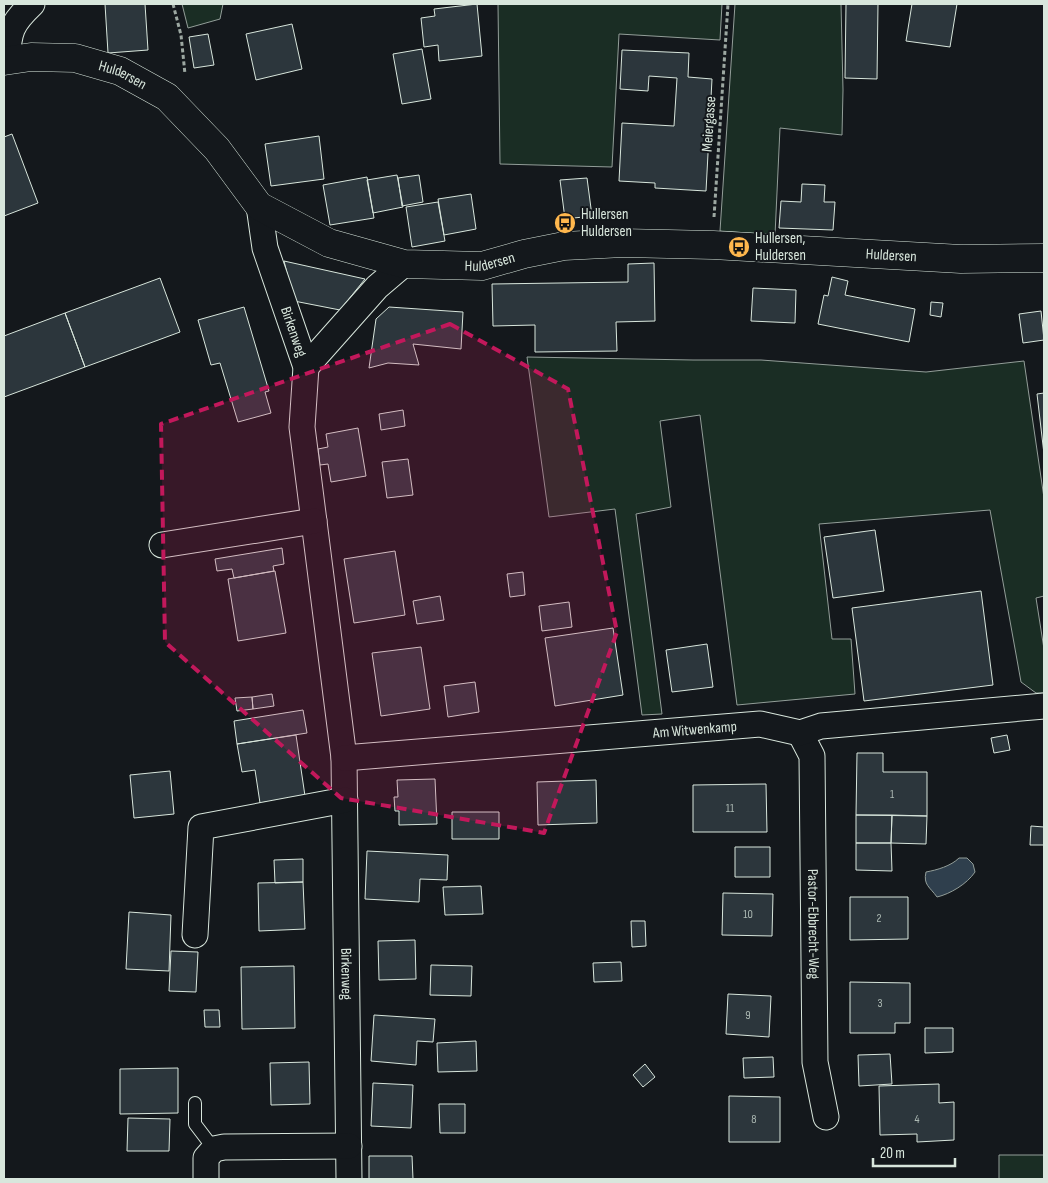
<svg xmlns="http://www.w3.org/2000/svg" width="1048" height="1183" font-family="'Sofia Sans Condensed',sans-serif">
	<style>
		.green { fill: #1a2d24; stroke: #939e99 }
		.water { fill: #2f3f4d; stroke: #939e99 }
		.building { fill: #2c363c; stroke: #d8e6dc }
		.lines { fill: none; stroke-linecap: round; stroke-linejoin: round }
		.lane-casing { stroke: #d8e6dc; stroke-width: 14 }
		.street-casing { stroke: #d8e6dc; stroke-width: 27 }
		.secondary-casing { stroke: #d8e6dc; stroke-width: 29 }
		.path { stroke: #9da8a2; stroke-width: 3; stroke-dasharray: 4 2.5; stroke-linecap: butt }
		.lane { stroke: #14181c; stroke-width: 12 }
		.street { stroke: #14181c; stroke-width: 25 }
		.secondary { stroke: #14181c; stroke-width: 28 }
		.marked { fill: #c2185b; fill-opacity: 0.2; stroke: #c2185b; stroke-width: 4; stroke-dasharray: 10 6; stroke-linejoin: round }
		.labels { text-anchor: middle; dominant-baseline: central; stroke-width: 4; stroke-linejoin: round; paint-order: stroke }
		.number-label { font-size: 12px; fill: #adbab4 }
		.street-label { font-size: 15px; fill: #d8e6dc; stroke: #14181c }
		.poi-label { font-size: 15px; fill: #d8e6dc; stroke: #14181c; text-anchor: start }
	</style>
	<rect width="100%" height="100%" fill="#14181c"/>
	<!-- green -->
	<path class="green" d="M182,4h41l-3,15 -32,9z
		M498,4h224l-2,36 -101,-6 -7,133 -112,-3z
		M735,4h106l2,86 -1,45 -62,-7 -5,107 -55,-4z
		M527,357l166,3h68l165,12 98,-11 20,137v98l-8,2 8,51v44h-8l-15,-11 -31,-172 -171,14 13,115h19l4,55 -118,11 -37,-290 -40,6 11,86 -35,7 26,200 -20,1 -27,-206 -66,8z
		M999,1155h45v24h-45z"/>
	<!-- water -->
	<path class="water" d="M959,858h8l6,6 2,8c-8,12 -25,22 -38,25 -7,-10 -14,-12 -11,-25 11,-2 25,-6 33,-14z"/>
	<!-- building -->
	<path class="building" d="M105,4h40l3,46 -40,3z
		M477,4l5,52 -43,5 -1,-16 -14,2 -3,-29 14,-2 -1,-7z
		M846,4h32l-1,75 -32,-1z
		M912,4h45l-7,43 -44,-6z
		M292,24l10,45 -46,11 -10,-46z
		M208,34l6,31 -20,3 -5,-31z
		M422,49l9,50 -29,5 -9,-50z
		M622,50l67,3 -1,24 24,2 -6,112 -51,-3v-5l-36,-2 3,-58 52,3 3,-48 -28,-2 -1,15 -28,-2z
		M12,134l26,69 -34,13v-79z
		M319,136l5,43 -53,7 -6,-42z
		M397,175l6,32 -30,6 -6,-33z
		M419,175l4,27 -21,4 -4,-28z
		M367,177l7,41 -44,7 -7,-40z
		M587,178l5,38 -27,3 -5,-39z
		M802,184l23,1 -1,17h11l-2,28 -54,-2 2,-27 20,1z
		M471,194l5,35 -32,6 -6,-36z
		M438,202l7,39 -33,6 -6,-40z
		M284,261l81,18 -25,31 -46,-9z
		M654,263l1,58 -39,1 1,29 -82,1v-27l-42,1 -1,-42 136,-2v-18z
		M832,277l16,4 -3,14 70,14 -6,33 -91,-18 6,-29 4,1z
		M160,278l20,54 -95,35 -20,-54z
		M753,288l43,2 -1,33 -44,-2z
		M931,302l12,1 -2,14 -11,-2z
		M244,307l25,84 -4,1 6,21 -33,9 -18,-59 -9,2 -13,-45z
		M389,307l74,5 -2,37 -48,-5 6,21 -31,-2 -19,5 7,-49z
		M1041,311l3,29 -21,3 -4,-29z
		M65,313l20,54 -81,30v-61z
		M1044,393v61l-7,-60z
		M403,410l2,16 -24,4 -2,-16z
		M358,428l8,48 -35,6 -3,-18 -8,1 -2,-16 10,-2 -2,-13z
		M408,459l5,36 -26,3 -5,-36z
		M875,530l9,61 -51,7 -9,-61z
		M282,548l2,16 -11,2 1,5 -40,7 -2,-9 -15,2 -2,-12z
		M395,551l10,64 -51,8 -10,-64z
		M275,571l11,62 -48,8 -10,-62z
		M523,572l2,23 -15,2 -3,-23z
		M981,591l12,94 -129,16 -12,-93z
		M440,596l4,24 -27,4 -4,-23z
		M569,602l3,25 -30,4 -3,-25z
		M613,628l10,67 -68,11 -10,-68z
		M707,644l6,43 -41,5 -6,-42z
		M421,647l9,62 -49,7 -9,-63z
		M475,682l4,30 -31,5 -4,-31z
		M272,694l2,12 -21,3 -1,-12z
		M252,697l1,12 -16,2 -2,-13z
		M303,710l4,23 -70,11 -3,-23z
		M296,735l9,61 -45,7 -5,-33 -13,2 -5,-28z
		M1007,735l3,15 -16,3 -3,-15z
		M857,753h26v19h44v44l-71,-1z
		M170,771l4,43 -40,4 -4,-43z
		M435,779l2,45 -38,1v-14h-4l-1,-14h4l-1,-17z
		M596,780l1,43 -59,2 -1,-43z
		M766,784l1,48h-74v-47z
		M452,812h47v27h-47z
		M856,815h36l-1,28h-35z
		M892,815l35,1 -1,28 -35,-1z
		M1031,826l13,1v18h-14z
		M856,843h35l1,28 -36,-1z
		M735,847h35v30h-35z
		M367,851l81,4 -1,25 -27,-1 -1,23 -54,-3z
		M303,859v23l-28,1 -1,-23z
		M303,882l2,47 -46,2 -1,-48z
		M481,886l2,28 -38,1 -2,-28z
		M723,893l50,1 -1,42 -50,-1z
		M850,897h58v42l-58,1z
		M129,912l42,3 -2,56 -43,-2z
		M631,921h14l1,25 -14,1z
		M415,940l1,39 -37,1 -1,-39z
		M171,951l27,1 -2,40 -27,-1z
		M621,962l1,19 -28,1 -1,-19z
		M431,965l41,1 -1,30 -41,-1z
		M294,966l1,62 -53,1 -1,-62z
		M850,982l60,1v40h-15v10h-45z
		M728,994l43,2 -2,41 -43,-3z
		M204,1010h15l1,17h-15z
		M374,1015l61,4 -2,23 -16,-1 -1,24 -45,-4z
		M925,1028h28v24l-28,1z
		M476,1041l1,30 -39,1 -1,-29z
		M890,1054l2,30 -33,2 -1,-31z
		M773,1057l1,20 -30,1 -1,-20z
		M309,1062l1,42 -39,1 -1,-42z
		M645,1064l10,13 -12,10 -10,-12z
		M178,1068v45l-58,1v-45z
		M373,1083l40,2 -2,43 -40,-2z
		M939,1084v19l15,-1v38l-37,2v-8l-37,1 -1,-49z
		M729,1096l51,1v45h-51z
		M439,1104h26v29h-25z
		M128,1118l42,1 -1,32h-42z
		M369,1156h43l1,23h-44z"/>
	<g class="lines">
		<!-- lane casing -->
		<g class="lane-casing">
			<path id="lane" d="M195,1103v21l19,25"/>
		</g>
		<!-- street casing -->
		<g class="street-casing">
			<g id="street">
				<path d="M7,60c2,-29 4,-36 25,-56"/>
				<path id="s1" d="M259,206l6,42 41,119 -4,60 42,331 5,421"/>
				<path d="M306,367l71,-80 27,-23"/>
				<path d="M162,545l152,-24"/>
				<path id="s2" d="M800,733l12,23 3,306 11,55"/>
				<path id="s3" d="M344,758l416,-34 40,9 21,-7 223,-20"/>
				<path d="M195,935l6,-108 144,-27"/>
				<path d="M206,1179v-21l8,-9 10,-2 125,-1"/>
			</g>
		</g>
		<!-- secondary casing -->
		<g class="secondary-casing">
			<g id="secondary">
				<path id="s4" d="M4,61l27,-4 44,1 45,13 47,26 50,52 42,57 70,37 75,21 78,2 42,-12 40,-8 59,-3 90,2 248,14 83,-1"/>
			</g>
		</g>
		<!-- path -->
		<path class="path" d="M173,4l8,31 4,39
			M714,217l14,-213"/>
		<!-- lane -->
		<use href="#lane" class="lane"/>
		<!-- street -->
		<use href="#street" class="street"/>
		<!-- secondary -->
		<use href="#secondary" class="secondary"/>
	</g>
	<!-- marked area -->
	<path class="marked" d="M450,324l118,65 49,243 -73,201 -203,-35 -176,-156 -4,-218z"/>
	<!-- icons -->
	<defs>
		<g id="bus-disc" transform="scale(1.125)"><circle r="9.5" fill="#ffb74d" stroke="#14181c"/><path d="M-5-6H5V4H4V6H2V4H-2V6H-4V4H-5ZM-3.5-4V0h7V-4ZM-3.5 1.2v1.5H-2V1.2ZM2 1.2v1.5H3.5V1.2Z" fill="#111"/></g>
	</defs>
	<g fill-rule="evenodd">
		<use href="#bus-disc" x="565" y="223"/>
		<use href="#bus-disc" x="739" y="247"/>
	</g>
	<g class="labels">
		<!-- number labels -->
		<g class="number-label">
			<text x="892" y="794">1</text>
			<text x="730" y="808">11</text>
			<text x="748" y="914">10</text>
			<text x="879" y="918">2</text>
			<text x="880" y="1003">3</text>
			<text x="748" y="1015">9</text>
			<text x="754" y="1119">8</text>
			<text x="917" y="1119">4</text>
		</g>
		<!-- street labels -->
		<g class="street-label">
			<text stroke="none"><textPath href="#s4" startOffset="122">Huldersen</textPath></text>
			<text transform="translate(709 124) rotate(-86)">Meiergasse</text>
			<text stroke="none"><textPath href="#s4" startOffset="962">Huldersen</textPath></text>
			<text stroke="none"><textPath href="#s4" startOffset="558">Huldersen</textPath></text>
			<text stroke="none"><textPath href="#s1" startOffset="131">Birkenweg</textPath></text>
			<text stroke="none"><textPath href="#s3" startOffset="352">Am Witwenkamp</textPath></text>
			<text stroke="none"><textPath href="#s2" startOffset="194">Pastor-Ebbrecht-Weg</textPath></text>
			<text stroke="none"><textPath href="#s1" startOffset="778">Birkenweg</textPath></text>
		</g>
		<!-- poi labels -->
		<g class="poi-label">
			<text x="581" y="214">Hullersen<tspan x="581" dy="17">Huldersen</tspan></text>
			<text x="755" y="238">Hullersen,<tspan x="755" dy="17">Huldersen</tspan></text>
		</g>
	</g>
	<!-- border -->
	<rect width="1048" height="1183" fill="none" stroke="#d8e6dc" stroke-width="10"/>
	<!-- scale -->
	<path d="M873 1158v8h82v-8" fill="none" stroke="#d8e6dc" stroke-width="2.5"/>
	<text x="880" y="1158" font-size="15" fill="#d8e6dc" stroke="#14181c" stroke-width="4" paint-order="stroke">20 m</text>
</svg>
